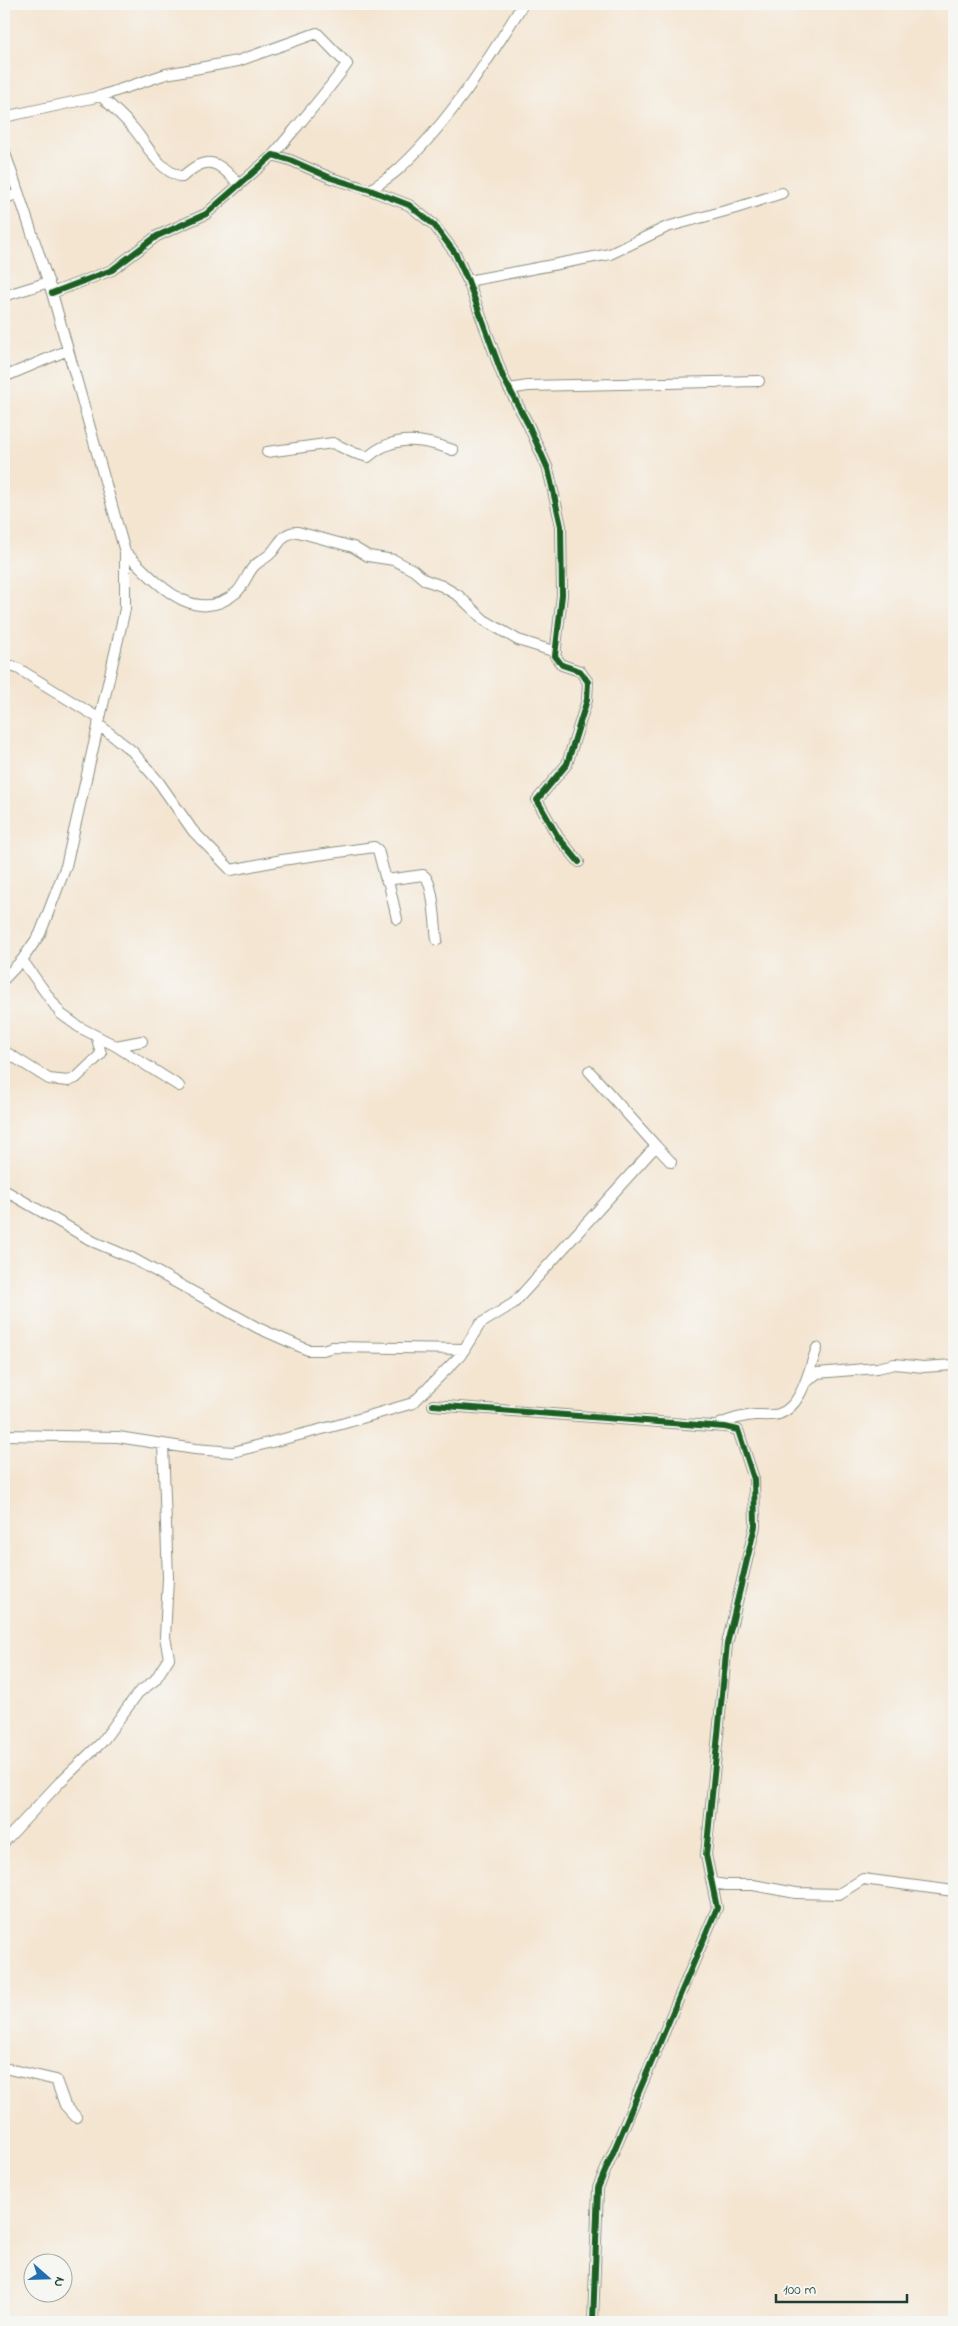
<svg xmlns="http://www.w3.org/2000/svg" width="958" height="2326" font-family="'Indie Flower',sans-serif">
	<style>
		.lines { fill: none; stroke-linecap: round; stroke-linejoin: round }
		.minor-casing { stroke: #8a9182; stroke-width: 12 }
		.minor { stroke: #fff; stroke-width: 10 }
		.cycleway-casing { stroke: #f6f6f2; stroke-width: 9 }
		.cycleway { stroke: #1b5e20; stroke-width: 6 }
	</style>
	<rect width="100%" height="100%" fill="#f6f6f2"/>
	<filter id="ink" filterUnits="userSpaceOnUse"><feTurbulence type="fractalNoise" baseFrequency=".02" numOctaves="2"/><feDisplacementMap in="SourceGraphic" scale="10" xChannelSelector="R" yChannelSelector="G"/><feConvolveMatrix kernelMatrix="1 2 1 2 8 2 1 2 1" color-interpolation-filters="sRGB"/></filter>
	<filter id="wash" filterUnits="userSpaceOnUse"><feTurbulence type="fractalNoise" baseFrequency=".0096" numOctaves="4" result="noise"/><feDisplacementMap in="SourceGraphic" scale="20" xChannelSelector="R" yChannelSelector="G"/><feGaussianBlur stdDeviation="1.12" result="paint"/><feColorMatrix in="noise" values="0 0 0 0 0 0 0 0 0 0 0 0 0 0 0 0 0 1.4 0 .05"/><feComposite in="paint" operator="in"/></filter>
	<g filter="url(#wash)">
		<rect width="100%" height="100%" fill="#f4e5d1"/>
	</g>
	<g filter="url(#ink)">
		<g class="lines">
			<!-- minor casing -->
			<g class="minor-casing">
				<path id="minor" d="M101,96l65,-22 72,-13 79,-28 30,31c-23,32 -49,61 -74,91
					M4,117l97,-21c11,11 23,21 33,33 15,18 24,41 48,48 27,-24 35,-15 57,7
					M4,150l48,143 73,259v57l-59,257 -26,68 -18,26 -18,19
					M370,190c11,-8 22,-14 31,-23 49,-46 87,-107 122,-163
					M4,199l14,-6
					M468,281l142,-27 57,-27 69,-19 46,-15
					M52,293l60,-23 45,-34 49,-22 67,-59 17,5 41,18 39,12 39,15 25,20 21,28 13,28 35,96 25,47 20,45 13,57 1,69 -7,61 7,9 18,6 8,11 -1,18 -20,64 -30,36 21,37 21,25
					M4,296l45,-14
					M4,377l64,-27
					M509,389l19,-3 231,-5
					M267,452l66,-9 21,10 14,4c26,-23 55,-18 85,-7
					M125,552c31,29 69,77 112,40 7,-7 10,-18 17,-26 5,-5 13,-8 18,-14 8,-9 12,-21 26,-20l55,15 15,9 26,4 19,10 12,10 17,6 17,10 25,24 34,20 38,12
					M4,669l8,-3 7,3 81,50
					M98,724l34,27 26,30 35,50 38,39 51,-10 92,-13 4,3 8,30 37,-5c11,5 12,51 14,65
					M388,880l9,39
					M22,960l39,54 18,13 37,19 26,-5
					M116,1046l63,40
					M4,1051l45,28 19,2 8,-3 25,-24 -4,-16
					M589,1071l67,75
					M4,1190l90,52 38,16 126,70 50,22h15l9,-3 133,2
					M808,1381l9,-8 60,-5 18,-4 28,3 31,-2
					M433,1405l292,22 13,3 16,49 1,47 -28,118 -21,211 11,53 -119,280 -5,134
					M725,1426l-5,-2c12,-5 23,-8 35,-9 7,0 17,1 24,-1 24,-8 30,-46 38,-66
					M4,1435l114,2 77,12 38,3 105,-27 75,-22 47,-47 20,-32 34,-21 142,-157 15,16
					M4,1842l56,-60 42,-40 36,-49 17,-13 14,-22 -4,-21 3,-59 -5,-134
					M712,1883l14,2h27l43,8 43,1 24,-15 91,12
					M4,2068l52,12 9,25 11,12"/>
			</g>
			<!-- minor -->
			<use href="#minor" class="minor"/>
			<!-- cycleway casing -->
			<g class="cycleway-casing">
				<path id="cycleway" d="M52,293l60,-23 45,-34 49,-22 67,-59 17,5 41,18 39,12 39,15 25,20 21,28 13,28 35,96 25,47 20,45 13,57 1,69 -7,61 7,9 18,6 8,11 -1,18 -20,64 -30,36 21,37 21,25
					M433,1405l292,22 13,3 16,49 1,47 -28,118 -21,211 11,53 -119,280 -5,134"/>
			</g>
			<!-- cycleway -->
			<use href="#cycleway" class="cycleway"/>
		</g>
	</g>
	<!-- margin -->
	<rect width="958" height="2326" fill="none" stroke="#f6f6f2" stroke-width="20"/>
	<!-- north arrow -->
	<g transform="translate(48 2278) rotate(110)"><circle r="24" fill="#f6f6f2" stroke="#a0aca6"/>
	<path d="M0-4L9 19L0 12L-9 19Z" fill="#1f6fb2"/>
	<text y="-8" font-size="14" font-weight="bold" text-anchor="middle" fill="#1f3d34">N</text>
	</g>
	<!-- scale -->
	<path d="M776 2294v8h131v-8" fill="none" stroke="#1f3d34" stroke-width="2.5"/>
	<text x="783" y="2294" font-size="15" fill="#1f3d34" stroke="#f6f6f2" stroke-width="4" paint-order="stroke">100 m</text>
</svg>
